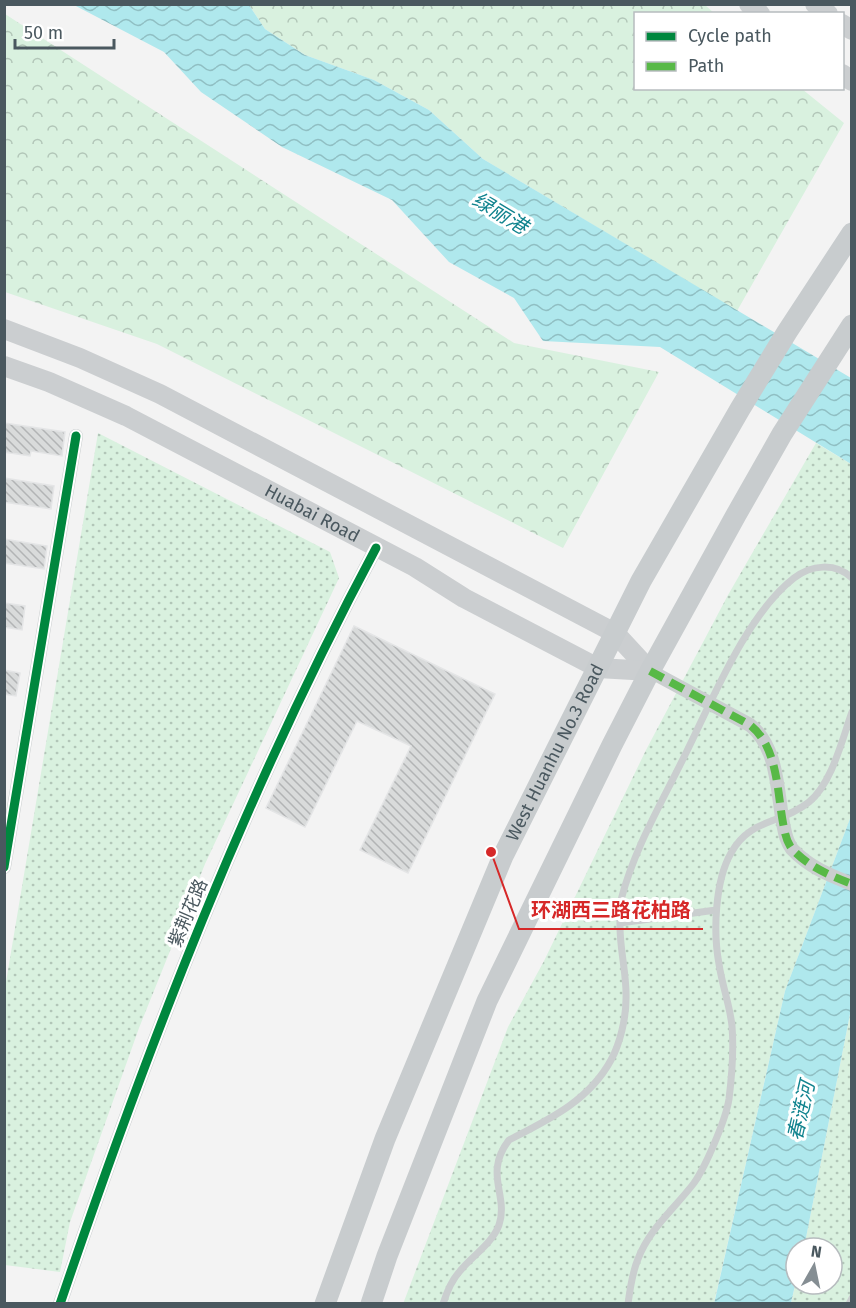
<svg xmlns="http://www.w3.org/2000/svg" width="856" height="1308" font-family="'Fira Sans','Noto Sans SC',sans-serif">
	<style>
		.forest { fill: url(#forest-crowns) }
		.park { fill: url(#park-dots) }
		.water { fill: url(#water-waves) }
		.building { fill: url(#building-back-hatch); stroke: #e4e5e6; stroke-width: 1.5 }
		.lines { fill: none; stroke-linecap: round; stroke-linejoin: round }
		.lane { stroke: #cacecf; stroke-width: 7 }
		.street { stroke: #cacecf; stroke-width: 14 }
		.secondary { stroke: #cbced0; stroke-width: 20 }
		.primary { stroke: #c8ccce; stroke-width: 21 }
		.quiet { stroke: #58b947; stroke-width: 8; stroke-dasharray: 15 8; stroke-linecap: butt }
		.cycleway-casing { stroke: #fff; stroke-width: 13 }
		.cycleway { stroke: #00873e; stroke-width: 9 }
		.labels { text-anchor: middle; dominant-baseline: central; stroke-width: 6; stroke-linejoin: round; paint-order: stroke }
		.street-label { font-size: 18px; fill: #4a585f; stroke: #fff }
		.water-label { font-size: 20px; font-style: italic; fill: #10838e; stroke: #fff }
		.leader { fill: none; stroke: #d62828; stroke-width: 2 }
		.callout-dot { fill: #d62828; stroke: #fff; stroke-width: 2 }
		.callout-label { font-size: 20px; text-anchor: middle; font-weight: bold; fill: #d62828; stroke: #fff; stroke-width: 6; stroke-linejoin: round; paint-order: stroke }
	</style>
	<defs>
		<pattern id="forest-crowns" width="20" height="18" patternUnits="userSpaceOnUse" patternTransform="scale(1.5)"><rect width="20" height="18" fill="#d9f1df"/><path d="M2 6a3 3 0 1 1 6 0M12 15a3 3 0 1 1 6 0" fill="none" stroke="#b2c6b8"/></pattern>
		<pattern id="park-dots" width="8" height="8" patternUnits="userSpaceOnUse" patternTransform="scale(1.5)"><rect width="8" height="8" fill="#d9f1df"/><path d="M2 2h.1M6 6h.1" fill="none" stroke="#b2c6b8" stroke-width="1.8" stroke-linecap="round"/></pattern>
		<pattern id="water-waves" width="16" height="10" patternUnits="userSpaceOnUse" patternTransform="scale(1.5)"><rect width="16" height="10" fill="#afe8ed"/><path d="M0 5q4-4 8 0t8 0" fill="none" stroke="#90bfc3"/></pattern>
		<pattern id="building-back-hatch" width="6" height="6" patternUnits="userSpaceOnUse" patternTransform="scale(1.5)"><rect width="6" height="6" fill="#d9dbdb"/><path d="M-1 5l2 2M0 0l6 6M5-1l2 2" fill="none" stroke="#b2b4b5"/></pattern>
	</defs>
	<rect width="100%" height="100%" fill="#f3f3f3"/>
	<!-- forest -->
	<path class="forest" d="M249,5h456l9,8 -78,1v74l166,1 42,34 -107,188 -254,-152 -54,-49 -55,-30 -69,-25 -40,-26z
		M5,14l509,329 145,29 -96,176 -406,-204 -152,-52z"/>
	<!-- park -->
	<path class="park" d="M98,433l232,119 9,26 -134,286 -66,164 -69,194 -10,50 -55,-7v-277z
		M816,443l35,21v352l-66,175 -71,312 -311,1 105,-277 36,-66 102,-211 82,-155z
		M851,1009v294l-60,1 5,-23v3h36v-36h-28z"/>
	<!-- water -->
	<path class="water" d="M74,5h175l16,24 40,26 69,25 55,30 54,49 368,219v86l-191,-117 -117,-6 -29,-43 -65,-36 -57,-62 -110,-53 -81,-55 -37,-40z
		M851,816v193l-47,239h-8v33l-5,22 -77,1 71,-313z"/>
	<!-- building -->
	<path class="building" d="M4,423l61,9 -3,24 -31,-5 -1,5 -26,-4z
		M4,478l50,8 -3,23 -47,-7z
		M4,539l43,7 -3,23 -40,-6z
		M4,603l21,3 -3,24 -18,-3z
		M354,626l141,68 -87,179 -48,-23 51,-104 -54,-25 -52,106 -39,-19z
		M4,670l16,3 -4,23 -12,-2z"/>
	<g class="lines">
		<!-- lane -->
		<path class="lane" d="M620,923l96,-13
			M443,1304c4,-13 8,-23 17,-33 12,-15 32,-27 39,-46 10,-30 -16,-51 10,-85 39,-20 80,-39 102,-80 9,-16 15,-42 15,-61 1,-24 -6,-48 -6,-72 0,-9 -1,-19 1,-27 13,-51 41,-98 64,-145 27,-54 61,-140 109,-177 17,-13 41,-16 58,0
			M628,1304c2,-15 4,-31 10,-45 11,-30 37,-51 56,-76 12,-17 32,-64 35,-84 3,-24 5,-48 3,-73 -2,-20 -10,-41 -13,-62 -6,-32 -4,-83 12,-111 19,-35 51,-29 78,-51 23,-19 33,-62 43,-90
			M849,1304l3,-6"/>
		<!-- street -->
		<path class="street" d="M650,671l100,54c28,22 27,66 33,98 2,10 3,18 9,26 17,18 37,26 60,35
			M4,867l72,-431
			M60,1304c88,-259 187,-515 316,-756"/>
		<!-- secondary -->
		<g class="secondary">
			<path d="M749,4l11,10"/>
			<path d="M815,4l13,10"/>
			<path d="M842,24l10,6"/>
			<path d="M842,74l10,7"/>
			<path d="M4,329l76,29 80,36 455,239 35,38"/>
			<path id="s1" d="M4,366l45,16 77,34 289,151 49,31 134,70 52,3"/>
		</g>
		<!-- primary -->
		<g class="primary">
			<path id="s2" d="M325,1304l60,-165 118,-283 138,-275 99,-172 47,-77 65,-99"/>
			<path d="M371,1304l16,-48 100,-255 125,-256 38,-74 86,-156 46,-81 70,-109"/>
		</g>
		<!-- quiet -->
		<path class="quiet" d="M650,671l100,54c28,22 27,66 33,98 2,10 3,18 9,26 17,18 37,26 60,35"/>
		<!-- cycleway casing -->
		<g class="cycleway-casing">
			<path id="cycleway" d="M4,867l72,-431
				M60,1304c88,-259 187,-515 316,-756"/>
		</g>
		<!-- cycleway -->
		<use href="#cycleway" class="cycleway"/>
	</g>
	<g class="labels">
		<!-- street labels -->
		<g class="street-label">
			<text stroke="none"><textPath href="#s1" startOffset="342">Huabai Road</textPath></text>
			<text stroke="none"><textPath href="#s2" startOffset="598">West Huanhu No.3 Road</textPath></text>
			<text transform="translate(188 913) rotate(-67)">紫荆花路</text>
		</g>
		<!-- water labels -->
		<g class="water-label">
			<text transform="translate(500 213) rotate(31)">绿丽港</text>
			<text transform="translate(801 1111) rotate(-77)">春涟河</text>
		</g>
	</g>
	<!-- callouts -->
	<path class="leader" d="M491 852L519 929H703"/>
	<circle class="callout-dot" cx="491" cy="852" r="6"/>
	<g class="callout-label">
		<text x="611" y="917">环湖西三路花柏路</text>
	</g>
	<!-- border -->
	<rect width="856" height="1308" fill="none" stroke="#4a585f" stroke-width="12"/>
	<!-- legend -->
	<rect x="634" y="12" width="210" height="78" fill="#ffffff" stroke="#b7bcbf" stroke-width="1.5"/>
	<rect x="646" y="32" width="30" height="9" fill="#00873e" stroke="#b7bcbf" stroke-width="1.5"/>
	<text x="688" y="42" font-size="18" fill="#4a585f">Cycle path</text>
	<rect x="646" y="62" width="30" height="9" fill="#58b947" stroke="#b7bcbf" stroke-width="1.5"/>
	<text x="688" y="72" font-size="18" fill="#4a585f">Path</text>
	<!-- north arrow -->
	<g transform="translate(814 1266) rotate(9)"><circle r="28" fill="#ffffff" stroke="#b7bcbf" stroke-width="1.5"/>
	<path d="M0-4.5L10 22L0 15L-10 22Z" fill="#858e93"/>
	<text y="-9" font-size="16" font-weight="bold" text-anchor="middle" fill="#4a585f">N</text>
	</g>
	<!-- scale -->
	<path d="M15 39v9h99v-9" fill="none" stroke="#4a585f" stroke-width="3"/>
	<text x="24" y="39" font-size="18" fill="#4a585f" stroke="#ffffff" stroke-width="4.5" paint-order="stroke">50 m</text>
</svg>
